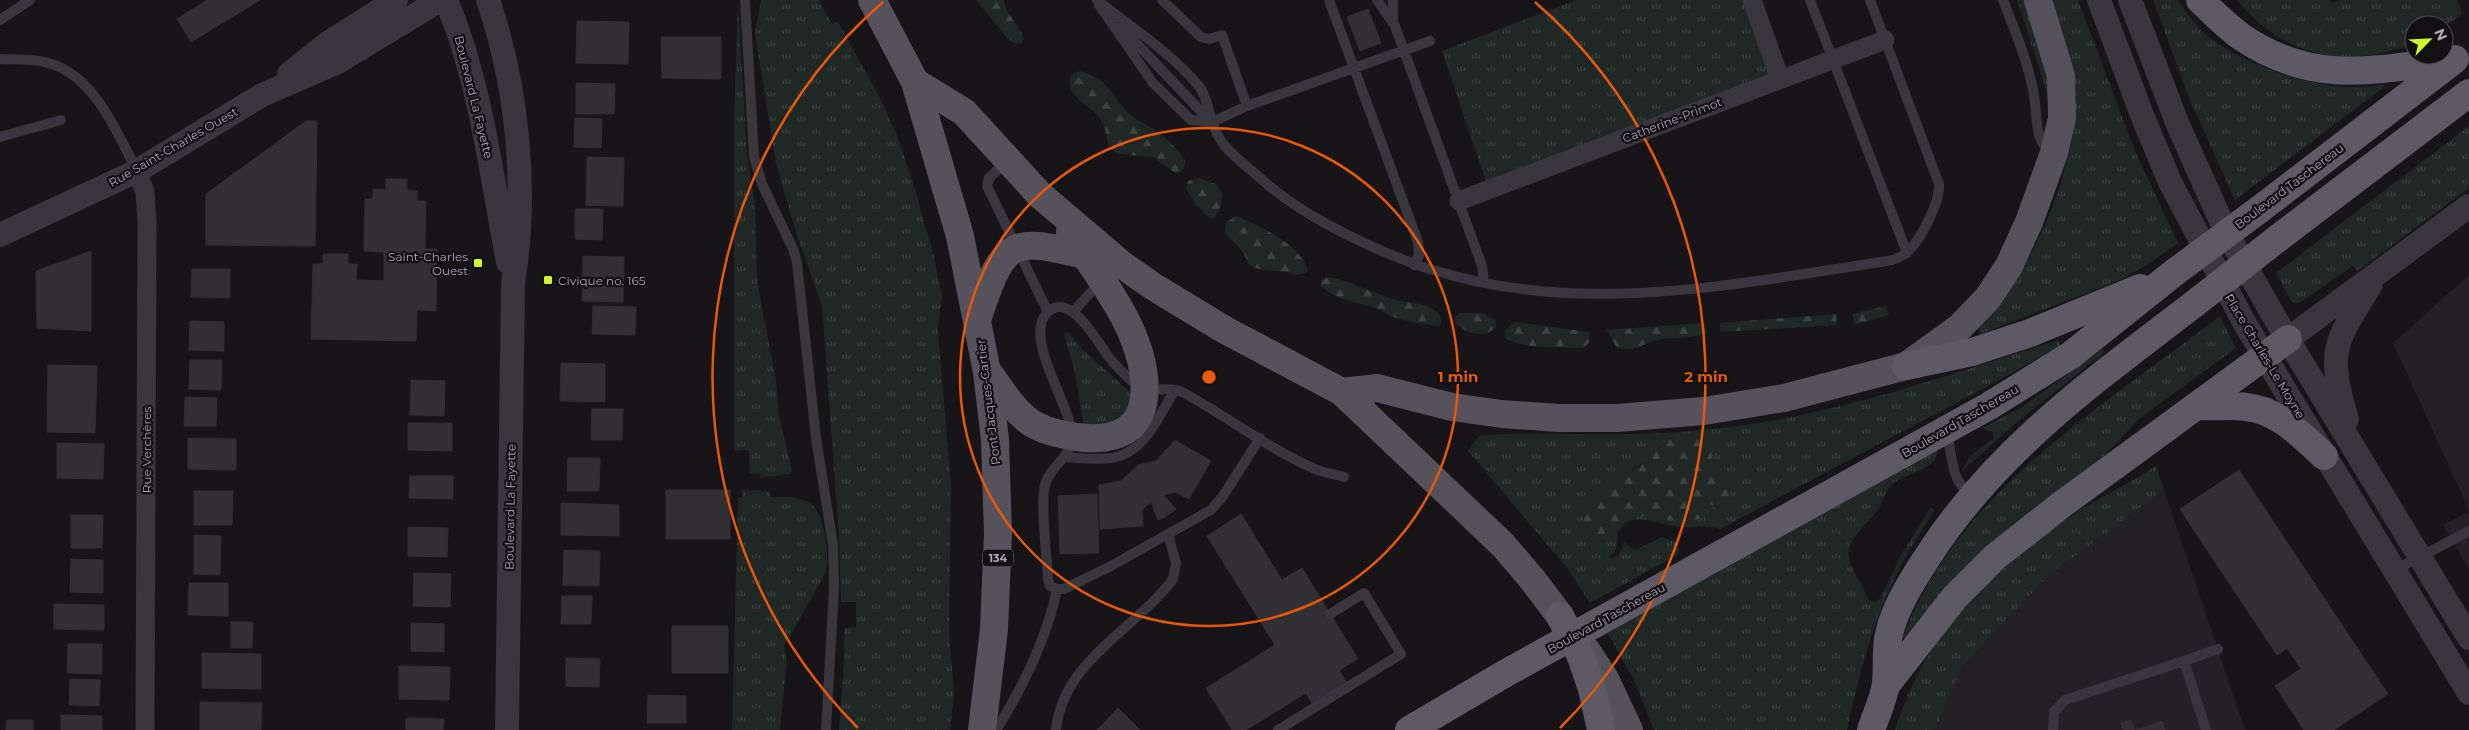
<svg xmlns="http://www.w3.org/2000/svg" width="2469" height="730" font-family="Montserrat,sans-serif">
	<style>
		.built { fill: #232125 }
		.grass { fill: url(#grass-tufts); fill-rule: evenodd }
		.forest { fill: url(#forest-firs) }
		.building { fill: #323034; stroke: #322f34 }
		.lines { fill: none; stroke-linecap: round; stroke-linejoin: round }
		.service { stroke: #39363d; stroke-width: 10 }
		.minor { stroke: #39363d; stroke-width: 19 }
		.tertiary { stroke: #39363d; stroke-width: 24 }
		.primary { stroke: #55525c; stroke-width: 28 }
		.trunk { stroke: #5d5a65; stroke-width: 28 }
		.trunk-bridge { stroke: #5d5a65; stroke-width: 28 }
		.ring { fill: none; stroke: #e8590c; stroke-width: 2.5 }
		.poi-dot { fill: #cefc29; stroke: #121012; stroke-width: 2 }
		.labels { text-anchor: middle; dominant-baseline: central; stroke-width: 4.5; stroke-linejoin: round; paint-order: stroke }
		.shield { fill: #121012; stroke: #7d7a86; stroke-width: 1 }
		.shield-label { font-size: 11px; font-weight: bold; fill: #aba7b8 }
		.street-label { font-size: 12px; fill: #aba7b8; stroke: #121012 }
		.poi-label { font-size: 12px; fill: #aba7b8; stroke: #121012; text-anchor: end }
		.centre { fill: #e8590c; stroke: #121012; stroke-width: 2.5 }
		.ring-label { font-size: 15px; text-anchor: middle; font-weight: bold; fill: #e8590c; stroke: #121012; stroke-width: 4.5; stroke-linejoin: round; paint-order: stroke }
	</style>
	<defs>
		<pattern id="grass-tufts" width="24" height="20" patternUnits="userSpaceOnUse" patternTransform="scale(1.25)"><rect width="24" height="20" fill="#1f2825"/><path d="M3 7l-1-3M5 7V3M7 7l1-3M15 17l-1-3M17 17v-4M19 17l1-3" fill="none" stroke="#3d4443"/></pattern>
		<pattern id="forest-firs" width="22" height="20" patternUnits="userSpaceOnUse" patternTransform="scale(1.25)"><rect width="22" height="20" fill="#1f2825"/><path d="M5 1l3.5 6h-7zM16 11l3.5 6h-7z" fill="#3d4443"/></pattern>
	</defs>
	<rect width="100%" height="100%" fill="#171517"/>
	<!-- built -->
	<path class="built" d="M2469,275v235l-76,-167z
		M2164,490l81,240h-310l27,-63 86,-91z
		M2469,512v57l-26,-44z"/>
	<!-- grass -->
	<path class="grass" d="M761,0h58l13,24 6,-2 40,72 19,41 16,48 19,66 10,46 -4,34 13,156 -2,146 5,63 -4,36h-111l5,-68v-34l12,-1v-25h-15l-2,-65 -17,-231 -24,-68 -22,-74 -21,-130z
		M1576,0h166l28,73 -284,109 -44,-131z
		M2017,0h10l22,72 -1,24z
		M2049,0h29l57,151 43,92 -31,22 -27,15 -140,54 -2,-6c50,-50 90,-140 97,-210z
		M2153,0h25c8,12 16,24 26,33 42,35 127,64 180,51v3l-149,113 -46,-102z
		M2237,0h93l2,3 8,-3h118l4,14 -18,13v-2h-30v19c-68,25 -130,14 -177,-44z
		M738,2l9,153 8,50 2,76 19,100 3,35 13,54 -2,4 -30,4 -1,-5 -9,1 -1,-24 -15,1v-334z
		M2469,126v62l-112,83 -4,-5 -52,36 -5,2 -5,-3 -15,-28z
		M2220,316l16,32 -96,70 -39,41 -117,89 -42,44 -36,47 -3,-2c57,-148 198,-229 317,-321z
		M1068,331l14,18 49,44v13l-15,19 -31,2 -2,-4 -8,-50 -11,-40z
		M2058,340l2,5 -46,27 -294,157c-14,-5 -26,-1 -40,-2 -20,-1 -50,-19 -62,5 -1,9 1,20 -9,24l2,2 7,-2 7,-14 5,5 7,2 25,-12 15,5 2,8 -2,5 -87,48 -23,-35 -99,-117 11,-15c33,-4 65,-2 98,-2 46,1 91,0 136,-5 118,-12 233,-53 345,-89zM1660,446l52,5c0,15 9,15 11,32l7,7 -11,19 -11,-5 -12,16 -33,-1 -37,-6 -7,5 -7,15 -20,-29 32,-30 28,-17z
		M2103,349l2,3 -88,70 -55,49 8,-15 23,-17v-7l-11,-4 40,-21z
		M1936,450l2,2c-3,18 -31,21 -43,30 -11,7 -11,20 -18,29 -23,28 -42,35 -16,72 3,5 4,12 8,17l6,2 5,-3 21,-44 30,-48 3,3c-11,20 -25,39 -35,60 -26,50 -40,105 -52,160h-193l-21,-52 -26,-46z
		M2156,466l8,24 -116,86 -86,91 -27,63h-40c10,-31 24,-63 43,-89 26,-39 90,-97 130,-123 28,-19 59,-33 88,-52z
		M742,490l27,1 2,6c11,0 25,-1 35,4 20,8 23,53 20,71l-42,74 3,15 -7,69h-48l6,-233h4z"/>
	<!-- forest -->
	<path class="forest" d="M976,0h28c1,17 20,25 19,42l-7,2 -9,-6z
		M1081,71c31,10 30,27 51,45 9,7 19,10 27,17 11,8 19,17 27,28l-3,9 -6,4 -24,-17 -35,-3 -9,-6c-2,-11 -4,-24 -12,-33 -12,-14 -33,-19 -26,-41z
		M1198,178l18,6 7,10 -4,17 -7,9 -16,-15 -10,-16 2,-8z
		M1235,216c22,8 68,30 73,55 -12,8 -17,0 -30,0 -12,-1 -19,0 -30,-7l-4,-11 -19,-20 1,-10z
		M1330,277c22,5 41,15 62,22 14,4 34,3 45,13 5,4 4,9 3,14 -16,-2 -34,-4 -49,-10 -4,-1 -7,-4 -10,-6 -21,-8 -43,-8 -60,-24v-7z
		M1886,306l3,9 -35,10 -2,-11z
		M1459,313h22l15,7v7c-12,13 -30,6 -41,-4v-6z
		M1836,314l1,11 -117,7v-9z
		M1514,322l75,10v10l-5,6c-24,-1 -58,2 -79,-10v-8z
		M1705,323l2,10c-16,6 -28,4 -44,6 -19,2 -25,14 -46,9l-11,-18z
		M1693,435l12,3 6,4 1,16 10,13 1,12 7,7 3,12c-10,10 -14,4 -25,2l-3,5 4,2 1,3c-16,14 -64,2 -84,-1 -10,7 -8,13 -14,20 -11,11 -26,2 -31,-8l11,-21 32,-30 16,-8 27,-25 9,-5z"/>
	<!-- building -->
	<path class="building" d="M207,0h53l-69,42 -14,-23z
		M1368,9l13,34 -21,8 -13,-34z
		M577,21l52,1 -1,42 -52,-1z
		M661,37h60v42l-59,-1z
		M576,83l39,1 -1,30h-38z
		M575,118l27,1 -1,29 -27,-1z
		M306,121h11l-2,125 -109,-1v-51z
		M587,157l37,1 -1,48 -37,-1z
		M386,179h21v11l10,1v10h9l-1,48h12l-1,62 -19,-1 -1,31 -105,-2 2,-75h10v-10h25v10h9l-1,16 28,1v-29l-20,-1 1,-52h8v-10l13,1z
		M575,209h28l-1,31 -27,-1z
		M91,251v80l-54,-3 -1,-57z
		M583,256l41,1 -1,45 -41,-1z
		M192,269h38v29l-39,-1z
		M593,306l43,1 -1,28 -43,-1z
		M190,321l34,1v29l-35,-1z
		M190,360h32l-1,30 -32,-1z
		M561,363l44,1v38l-45,-1z
		M48,365l49,1 -2,67 -48,-1z
		M411,380l34,1 -1,35 -34,-1z
		M185,397l32,1 -1,28h-32z
		M592,409h31l-1,31h-31z
		M408,423h44v28l-44,-1z
		M188,438l48,1v31l-48,-1z
		M1175,440l36,21 -22,38 -14,-7 -12,3 13,14 -11,8 -7,3 -7,-18 -9,8 1,16 -43,3 -1,-44 22,-4 17,-16 18,-4z
		M57,443l47,1 -1,35 -46,-1z
		M568,458h32l-1,33h-32z
		M2239,470l149,224 -54,36h-30l-29,-44 26,-17 -14,-21 -10,7 -97,-146z
		M410,476h43v23l-44,-1z
		M666,490h64v49h-64z
		M194,491h39l-1,34h-38z
		M1097,494l2,59 -39,1 -2,-58z
		M561,503l58,2v31l-58,-1z
		M1241,514l41,66 20,-12 56,91 -19,11 10,16 -35,21 -8,-14 -60,37h-14l-26,-42 69,-43 -68,-109z
		M71,515h32l-1,33h-31z
		M408,527l40,1 -1,29 -39,-1z
		M194,535l27,1 -1,39 -26,-1z
		M564,550l36,1 -1,35 -36,-1z
		M71,559l32,1v33l-33,-1z
		M414,573l37,1 -1,33 -37,-1z
		M189,583h39v33l-40,-1z
		M562,596h30l-1,28h-30z
		M54,604l50,1v25l-50,-1z
		M231,622h22l-1,26h-21z
		M411,623l33,1v28l-33,-1z
		M672,626h56v47h-56z
		M68,644h34v30l-35,-1z
		M202,653l59,1v35l-59,-1z
		M566,658l34,1 -1,28 -33,-1z
		M399,666l51,1 -1,33 -50,-1z
		M70,679l30,1 -1,26 -30,-1z
		M648,695l38,1v27h-39z
		M200,702l62,1 -1,27h-61z
		M1118,708l22,22h-43z
		M61,715l41,1v14h-41z
		M406,718l38,1 -1,11h-37z
		M7,720h26v10h-27z
		M2131,720l3,10h-11l-2,-7z
		M2162,721l3,9h-29z"/>
	<g class="lines">
		<!-- service -->
		<path class="service" d="M745,0l9,157 8,27 31,65 4,14 19,175 17,107 1,42 -8,143
			M1097,0c34,27 73,52 101,85 12,14 11,38 22,54 8,14 27,27 39,38 29,27 63,46 99,63 176,87 345,49 529,21 8,-1 15,-4 21,-10 12,-10 33,-51 31,-67l-69,-184
			M1162,0l39,37 8,2 13,-4 25,71
			M1329,0l89,242 1,13 -5,10
			M1377,0l18,26 87,240 2,16
			M1393,0v22
			M1810,0l97,253
			M2003,0c12,31 26,64 31,96 4,19 -1,47 19,57
			M1099,5l54,78 38,37 21,2 35,-16 183,-65
			M0,20l30,-20
			M1121,27l88,93
			M0,59c19,1 39,-1 57,7 40,16 61,69 80,105
			M0,137l61,-17
			M1007,161l-18,17 -2,8 61,126
			M1073,312l28,-31
			M1946,431c8,24 2,47 25,64
			M1260,438l-37,58 -12,14 -100,56 -47,23h-7l-7,-3 -2,-7c-1,-22 -8,-75 -3,-94 8,-27 33,-24 24,-64 -5,-23 -43,-85 -23,-107 22,-26 51,27 62,42 8,10 17,19 26,27 15,13 34,1 50,10 44,24 85,56 131,76 9,4 20,5 29,8
			M1066,457c15,1 31,3 46,1 33,-5 47,-43 63,-68
			M2395,570l74,-39
			M2184,661l34,-12
			M996,730c25,-39 52,-94 61,-141
			M1056,730c7,-70 79,-100 117,-151l3,-16 -8,-29
			M1278,730l123,-76 -37,-61 -34,21
			M2053,730l1,-18 11,-12 119,-39 22,69"/>
		<!-- minor -->
		<path class="minor" d="M1752,0l28,79
			M137,171l8,21 2,30 -2,508
			M1459,201l426,-161"/>
		<!-- tertiary -->
		<path class="tertiary" d="M446,0c35,83 45,174 62,262
			M488,0c30,88 40,192 25,283l-6,447
			M2099,0l43,115 28,67 75,142 224,369
			M2130,0l48,125 47,105 51,90 193,318
			M289,74l39,-31 68,-43
			M0,235l137,-64 125,-76 76,-33 102,-62
			M2288,339l181,-133
			M2347,419c-21,-71 -12,-75 24,-135"/>
		<!-- primary -->
		<path class="primary" d="M872,0l43,82 45,154 27,136 8,68 3,94 -4,95 -12,101
			M915,82l49,30 75,82 82,70 33,23 71,43 117,62 161,153 29,34 28,37
			M978,317c27,-83 35,-79 115,-60
			M988,372c12,16 25,38 42,50 13,9 30,12 46,15 45,6 73,-10 68,-60 -6,-54 -46,-100 -74,-145
			M1342,392l35,-4 75,19 50,7 57,4h58l87,-7 80,-13 122,-32 54,-39 28,-29 21,-32 20,-44 25,-69 8,-35 -1,-42 -23,-76
			M1586,650l19,29 24,51"/>
		<!-- trunk -->
		<path class="trunk" d="M2200,0c14,13 27,27 43,38 72,48 133,32 212,21
			M2260,209l193,-148
			M2277,239l192,-146
			M1906,366l66,-14 58,-19 110,-45
			M2199,406c15,1 31,-1 47,1 32,3 55,28 78,49
			M1580,654l12,35 9,41
			M1886,685l69,-88 40,-40 66,-52 227,-166
			M1409,730l97,-57 483,-267 82,-51 104,-83
			M1871,730c5,-15 13,-31 15,-47 2,-16 -1,-34 3,-49 6,-27 24,-55 39,-78 69,-107 167,-176 266,-252"/>
		<!-- trunk-bridge -->
		<path class="trunk-bridge" d="M2175,272l85,-63
			M2194,304l83,-65
			M1560,616l20,38"/>
	</g>
	<!-- distance rings -->
	<g class="ring">
		<circle cx="1209" cy="377" r="249"/>
		<path d="M858 728A497 497 0 0 1 883 2M1535 2A497 497 0 0 1 1560 728"/>
	</g>
	<!-- markers -->
	<g class="poi-dot">
		<rect x="473" y="258" width="10" height="10" rx="2.5"/>
		<rect x="543" y="275" width="10" height="10" rx="2.5"/>
	</g>
	<g class="labels">
		<!-- shield labels -->
		<rect class="shield" x="983" y="549.5" width="30" height="17" rx="4"/>
		<g class="shield-label">
			<text x="998" y="558">134</text>
		</g>
		<!-- street labels -->
		<g class="street-label">
			<text transform="translate(474 97) rotate(76)">Boulevard La Fayette</text>
			<text transform="translate(1672 120) rotate(-21)">Catherine-Primot</text>
			<text transform="translate(173 147) rotate(-30)">Rue Saint-Charles Ouest</text>
			<text transform="translate(2289 186) rotate(-37)">Boulevard Taschereau</text>
			<text transform="translate(2265 356) rotate(59)">Place Charles-Le Moyne</text>
			<text transform="translate(988 402) rotate(-97)">Pont Jacques-Cartier</text>
			<text transform="translate(1960 421) rotate(-30)">Boulevard Taschereau</text>
			<text transform="translate(146 450) rotate(-90)">Rue Verchères</text>
			<text transform="translate(510 507) rotate(-89)">Boulevard La Fayette</text>
			<text transform="translate(1606 618) rotate(-29)">Boulevard Taschereau</text>
		</g>
		<!-- poi labels -->
		<g class="poi-label">
			<text x="468" y="256">Saint-Charles<tspan x="468" dy="14">Ouest</tspan></text>
			<text x="558" y="280" text-anchor="start">Civique no. 165</text>
		</g>
	</g>
	<circle cx="1209" cy="377" r="8" class="centre"/>
	<g class="ring-label">
		<text x="1458" y="382">1 min</text>
		<text x="1706" y="382">2 min</text>
	</g>
	<!-- north arrow -->
	<g transform="translate(2429 40) rotate(66)"><circle r="24" fill="#121012" stroke="#4f4c54"/>
	<path d="M0-4L9 19L0 12L-9 19Z" fill="#cefc29"/>
	<text y="-8" font-size="14" font-weight="bold" text-anchor="middle" fill="#aba7b8">N</text>
	</g>
</svg>
